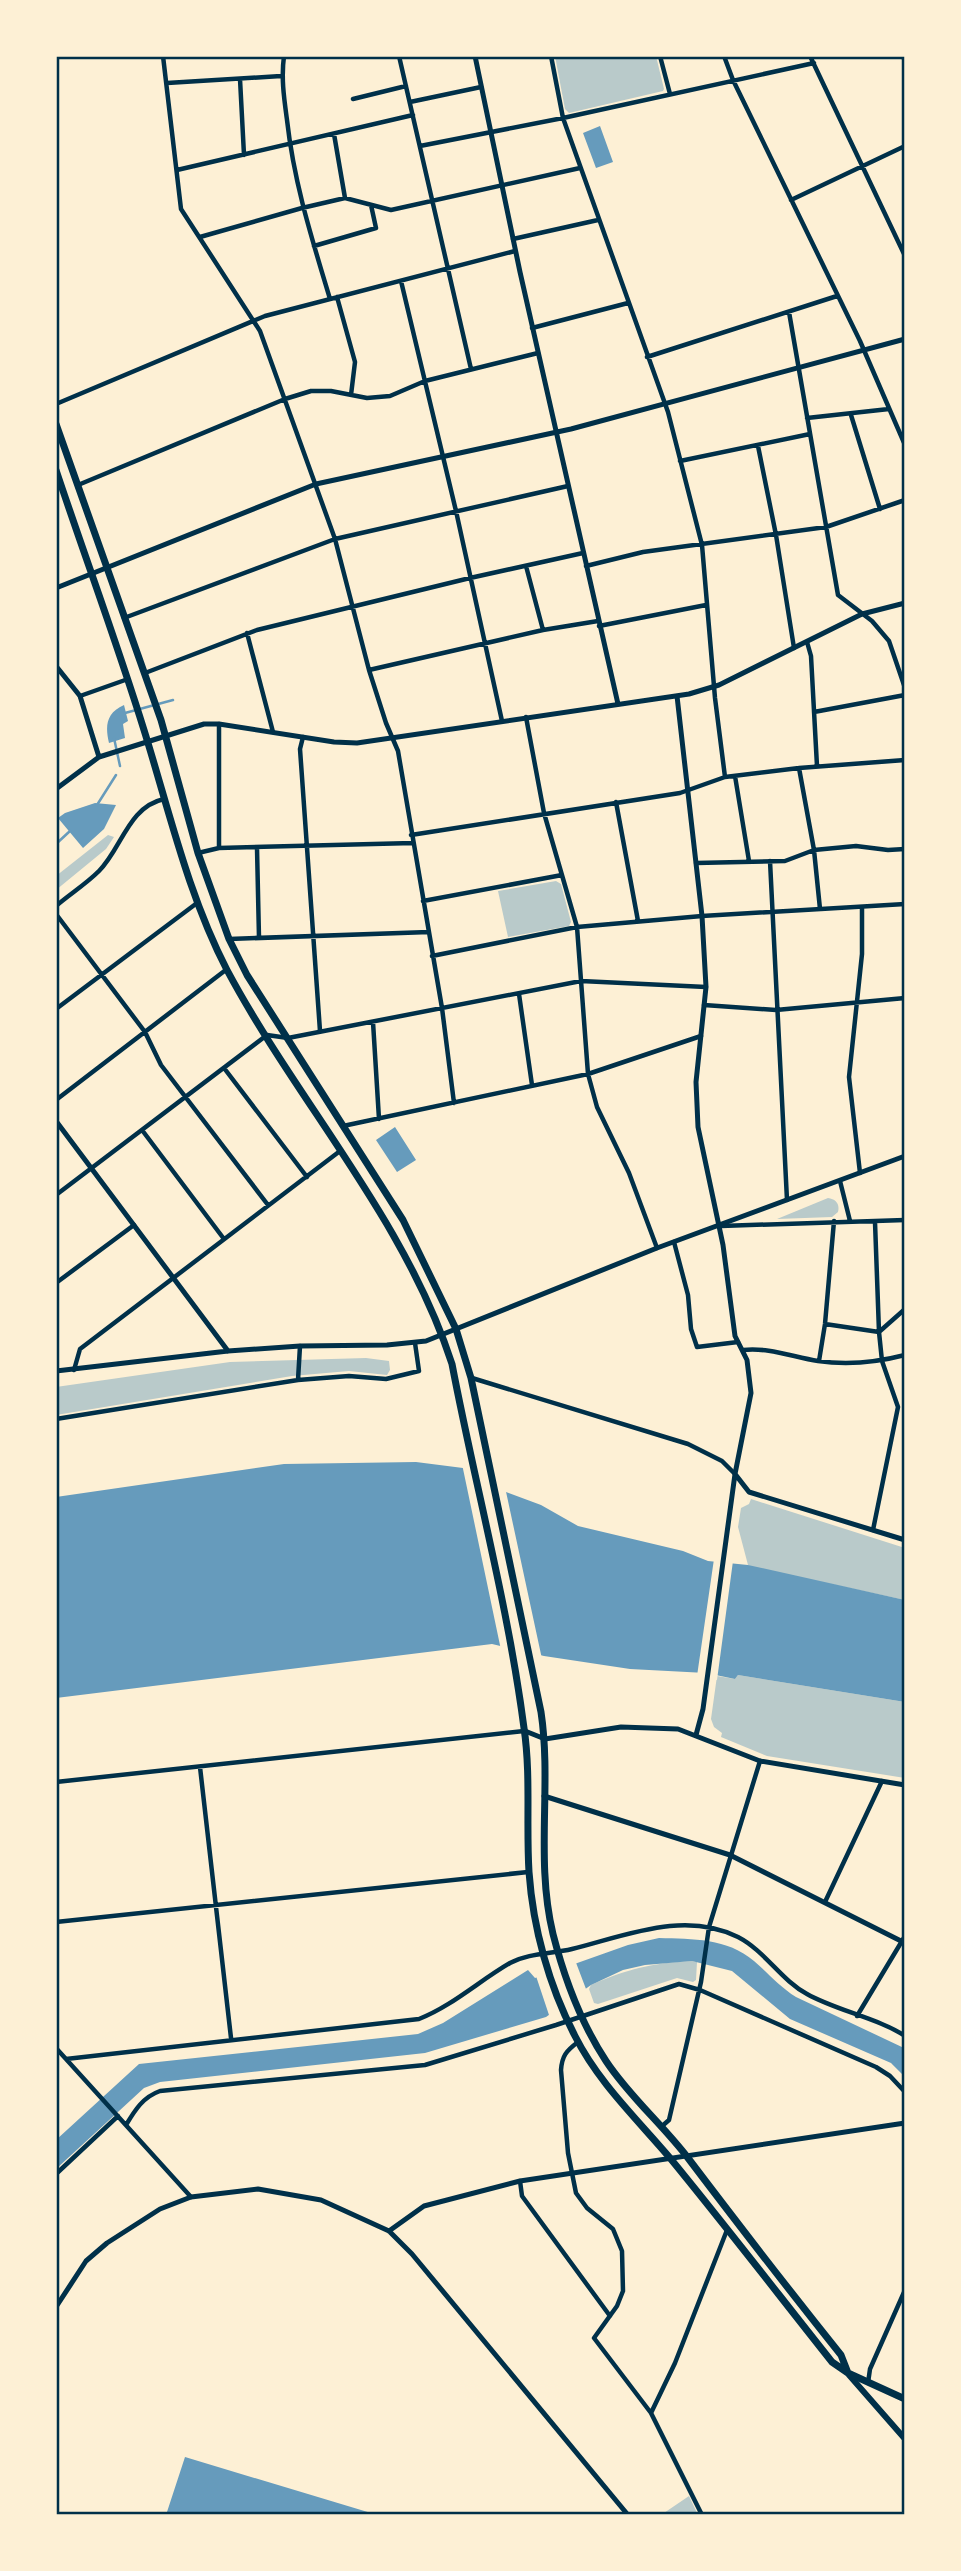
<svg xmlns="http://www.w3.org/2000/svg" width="961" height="2571" font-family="Arial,sans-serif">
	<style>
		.green { fill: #b9caca }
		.water { fill: #669bbc }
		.pier { fill: #fdf0d5 }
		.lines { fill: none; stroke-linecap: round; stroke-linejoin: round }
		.stream { stroke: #669bbc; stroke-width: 2.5 }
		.minor { stroke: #003049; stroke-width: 4.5 }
		.tertiary { stroke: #003049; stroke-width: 5 }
		.secondary { stroke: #003049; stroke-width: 6 }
		.primary { stroke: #003049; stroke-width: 7 }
		.trunk { stroke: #003049; stroke-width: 7 }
		.neatline { fill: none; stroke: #003049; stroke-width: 2.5 }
	</style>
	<rect width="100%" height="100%" fill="#fdf0d5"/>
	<!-- green -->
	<path class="green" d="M555,56h101l8,33 -1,2 -94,22 -4,-4z
		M108,835l6,2 -8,12 -50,41v-14z
		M556,881l5,3 10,38 -2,4 -61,11 -10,-46z
		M828,1198c8,1 12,6 10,14l-6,5 -55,2z
		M366,1358l23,3 1,9 -3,5 -38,-4 -57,5 -236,39v-28l174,-25z
		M751,1499l154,49v52l-154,-33 -3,-2 -10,-38 3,-19 8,-4z
		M738,1675l167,27v76l-138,-22 -46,-19 1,-4 -8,-6 -3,-8 6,-43 18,3z
		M692,1961l5,1 -1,18 -3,2 -16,-4 -79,26 -4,-1 -5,-14 2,-4c36,-16 61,-22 101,-24z
		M689,2496l9,19h-37z"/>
	<!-- water -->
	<path class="water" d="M600,126l13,36 -17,6 -13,-35z
		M124,705l4,16 -5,3 2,14 -16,5c-4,-17 -3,-30 15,-38z
		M95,803l21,2 -12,24 -21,19 -25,-30 7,-5z
		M395,1127l21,33 -19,12 -21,-32z
		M416,1462l47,6 43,24 35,13 37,21 105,25 25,10 40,4 157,35v102l-167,-27 -3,4 -29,-6 -76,-4 -86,-13 -52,-12 -436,54v-201l228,-33z
		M659,1938c34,1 68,0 95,23 14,12 26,26 42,36l108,51 1,29 -14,-14 -101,-44 -58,-48 -40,-10 -47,4 -22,5 -32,15 -45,32 -121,36 -265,29 -16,6 -88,81v-29l83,-76 279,-30 25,-11 85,-53 7,8 93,-33z
		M185,2457l186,56 5,2h-210z"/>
	<!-- pier -->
	<path class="pier" d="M462,1464l43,23 37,172 -41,-9z
		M714,1559l19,2 -16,119 -20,-4z
		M575,1960l11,29 3,1 -39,28 -14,-42z"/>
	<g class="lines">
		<!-- stream -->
		<path class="stream" d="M125,713l48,-13
			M114,738l6,28
			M97,805l19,-30
			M56,844l14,-13"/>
		<!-- minor -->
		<path class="minor" d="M163,56l18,153 79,122 75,208 34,131 17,53 12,28 44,257 12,95
			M284,56c-3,22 0,42 3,64 7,63 25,119 43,179
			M399,56l72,313
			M551,56l12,62 105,294 34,133 13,153 10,79
			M660,56l10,38
			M724,56l9,24 127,261 45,104
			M810,56l95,200
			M240,79l4,76
			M167,83l114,-7
			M353,99l53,-13
			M410,102l71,-15
			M334,134l11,64
			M420,146l143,-28 251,-55
			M177,170l236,-55
			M791,200l114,-54
			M200,237l102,-29 43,-10 46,12 189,-42
			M513,239l85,-19
			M314,246l62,-18 -5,-23
			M401,281l55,230 46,210
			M337,297l18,65 -4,33
			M789,312l49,283 34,26 17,20 16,47
			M532,328l96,-25
			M647,357l190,-61
			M56,404l209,-88 250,-65
			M851,415l29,94
			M807,418l82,-9
			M758,446l18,89 18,113
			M680,461l130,-27
			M78,485l207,-86 26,-8h20l36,7 23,-2 35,-15 113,-28
			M526,566l17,64
			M586,566l57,-14 183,-25 79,-27
			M124,618l211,-79 233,-53
			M599,626l107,-21
			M247,633l26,99
			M807,642l4,14 6,110
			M369,670l174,-40 55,-9
			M145,673l112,-43 213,-52 113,-25
			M80,696l48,-17
			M814,712l91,-17
			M526,717l18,96 33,114 11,147 9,33 32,66 28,75
			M303,737l-3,12 20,282
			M799,768l15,82 6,59
			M735,776l14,85
			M616,802l22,119
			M411,835l269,-42 45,-16 74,-9 106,-8
			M219,848v-124
			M257,848l2,90
			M198,853l21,-5 194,-5
			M770,861l17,339
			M696,863l89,-2 29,-11 42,-4 32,4 17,-1
			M423,901l139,-26
			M56,906c14,-12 30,-22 43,-35 23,-23 29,-64 65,-72
			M56,914l89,118 16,33 107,140
			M229,939l200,-7
			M432,956l145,-29 125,-11 203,-12
			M519,994l13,91
			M704,1005l72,5 129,-12
			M56,1009l141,-106
			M373,1022l6,97
			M224,1068l83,109
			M56,1100l171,-131
			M343,1126l245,-52 113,-38
			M142,1130l82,109
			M860,1173l-11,-96 13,-123v-47
			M840,1181l10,40
			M56,1195l211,-160 21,3 293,-57 125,6
			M721,1226l184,-6
			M674,1242l14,53 3,34 6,18 41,-5
			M56,1283l78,-58
			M825,1324l54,8 26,-23
			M743,1350c25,-3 50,7 75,11 28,4 60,1 87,-6
			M819,1361l6,-37 9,-103
			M74,1370l6,-21 260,-198
			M472,1378l216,66 34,17 13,13
			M298,1380l2,-34
			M56,1419l242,-39 51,-4 37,3 33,-8 -4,-28
			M873,1530l25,-123 -16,-46 -3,-29 -4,-110
			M200,1767l31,271
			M56,1782l468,-51
			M825,1902l57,-121
			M56,1922l472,-50
			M857,2016l48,-80
			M578,2042c-12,9 -16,14 -17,28l7,83 8,40 11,15 26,21 9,22 1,40 -6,15 -23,32 57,75 51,102
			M56,2048l135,149
			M66,2059l353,-40c33,-13 60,-38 91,-56 19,-10 41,-9 62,-14 53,-13 112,-39 166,-12 27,14 43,43 69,57 28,16 73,25 98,42
			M126,2125c9,-15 17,-28 34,-34l265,-26 131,-40 123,-41 21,6 176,77 14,9 15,16
			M661,2127l8,-7 32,-138 8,-55 51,-166
			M56,2174l62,-58
			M520,2181l2,15 88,120
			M868,2383l2,-14 35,-79
			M651,2413l24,-50 52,-133"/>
		<!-- tertiary -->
		<path class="tertiary" d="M475,56l45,216 98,432
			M56,588l260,-104 255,-55 334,-90
			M56,666l24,30 19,61
			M677,696l25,220 4,71 -10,95 2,45 25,118 12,91 12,24 4,33 -16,81 -32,235 -7,26
			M56,789l43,-32 105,-33h15l115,18 23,1 332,-49 30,-9 143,-71 43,-11
			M56,1121l172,230
			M56,1371l172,-20 72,-5 87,-1 39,-4 231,-93 248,-92
			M735,1474l14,18 156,48
			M525,1731l20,8 76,-12 57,2 82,32 145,24
			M544,1796l186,59 175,88
			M389,2231l35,-25 96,-25 385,-58
			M56,2307l30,-46 21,-18 53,-34 31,-12 67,-8 63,11 68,31 23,23 216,261"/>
		<!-- secondary -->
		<path class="secondary" d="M849,2375l56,64"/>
		<!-- primary -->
		<path class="primary" d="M904,56l1,2"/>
		<!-- trunk -->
		<path class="trunk" d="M56,424l105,296 37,133 31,86 18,36 156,245 53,109 15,49 70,334c11,73 -6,148 12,222 11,43 28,89 53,127 23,35 56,63 82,97 50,66 101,132 153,197l7,18
			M56,470c29,87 61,173 88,260 25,80 44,165 83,240 71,133 178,249 225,394 23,121 56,241 72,364 7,47 2,96 5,144 4,56 20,114 46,164 23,46 62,83 95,122 55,67 108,136 162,204l16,11 57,26"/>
	</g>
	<!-- border -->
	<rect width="961" height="2571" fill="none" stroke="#fdf0d5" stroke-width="116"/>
	<rect x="58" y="58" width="845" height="2455" class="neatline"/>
</svg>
